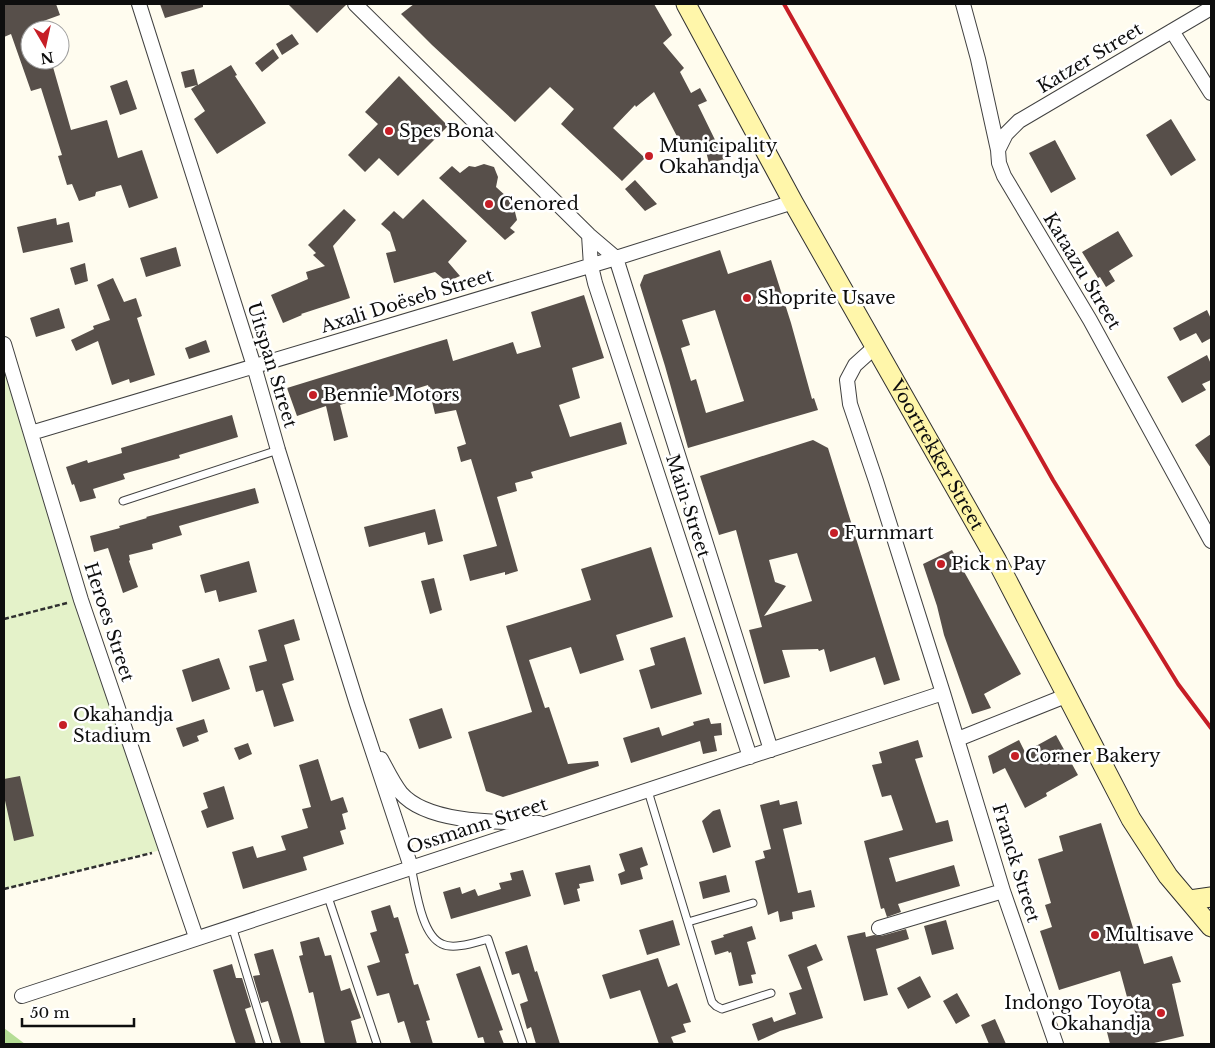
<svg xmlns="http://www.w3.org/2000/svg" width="1215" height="1048" font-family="'Libre Baskerville',serif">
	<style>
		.forest { fill: #b5dd95 }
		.pitch { fill: #e4f2c9 }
		.building { fill: #574f4a; fill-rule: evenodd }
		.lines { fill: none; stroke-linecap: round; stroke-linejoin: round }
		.service-casing { stroke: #414141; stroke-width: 9 }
		.minor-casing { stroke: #414141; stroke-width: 16 }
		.secondary-casing { stroke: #303030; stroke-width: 21 }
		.path { stroke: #303030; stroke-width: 2.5; stroke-dasharray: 5 2.5; stroke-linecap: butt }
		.service { stroke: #fff; stroke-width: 7 }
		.minor { stroke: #fff; stroke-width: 14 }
		.secondary { stroke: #fff6aa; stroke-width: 19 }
		.rail { stroke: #c61e26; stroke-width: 4 }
		.poi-dot { fill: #c61e26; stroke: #fff; stroke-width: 2 }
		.labels { text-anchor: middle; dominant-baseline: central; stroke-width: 5; stroke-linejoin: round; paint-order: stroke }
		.street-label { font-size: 18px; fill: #0e0e0e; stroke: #fff }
		.poi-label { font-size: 18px; fill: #0e0e0e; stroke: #fff; text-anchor: start }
	</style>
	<rect width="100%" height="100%" fill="#fffcef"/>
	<!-- forest -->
	<path class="forest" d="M4,1028l21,16h-21z"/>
	<!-- pitch -->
	<path class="pitch" d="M4,344l161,505 -161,40z"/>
	<!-- building -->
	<path class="building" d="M4,4h52l4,11 -22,8 3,7h-11v30h21l20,70 36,-10 11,38 24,-8 16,48 -29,10 -8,-23 -25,7 -1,4 -16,5 -7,-17 -5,1 -9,-29 4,-1 -21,-67 -10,3 -20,-57 -7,3z
		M160,4h43v3l-38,11z
		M288,4h58v1l-29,28z
		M414,4h240l18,31 -9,8 21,25 -4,4 11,21 9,-5 7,13 -9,4 20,41 4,-1 3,14 -16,4 -6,-23 -19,10 -30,-58 -18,15 -1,-2 -22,23 32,30 -23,23 -61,-57 13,-15 -24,-22 -35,35 -83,-77 -31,-31z
		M292,34l7,10 -17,11 -6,-11z
		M273,49l6,9 -17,14 -7,-9z
		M231,65l6,10 -2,1 31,47 -49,31 -23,-35 11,-8 -14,-22 6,-4 -12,3 -4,-16 13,-3 4,16z
		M399,76l49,50 -50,50 -19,-18 -14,14 -17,-17 30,-31 -13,-12z
		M127,80l10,29 -17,6 -10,-29z
		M1171,119l25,41 -25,16 -25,-41z
		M1055,140l21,39 -25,14 -22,-40z
		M484,164l10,3 4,10 -2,10 11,10 8,15 2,8 -7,8 5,4 -10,8 -66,-62 13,-12 8,7 9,-7 6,1z
		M635,180l22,24 -12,7 -20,-22z
		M423,199l44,42 -19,21 12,14 -13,6 -12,-10 -41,11 -8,-30 10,-2 -6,-19 -9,-8 13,-13 9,8z
		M344,209l12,11 -23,26 17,52 -49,16 1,1 -19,8 -12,-28 37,-16 -2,-7 19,-6 -12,-11 3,-2 -8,-8z
		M56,218l1,7 12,-3 4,20 -50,11 -6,-26z
		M1118,231l15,25 -24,15 6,10 -9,6 -6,-10 -2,1 -16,-26z
		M176,247l5,19 -35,11 -6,-19z
		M720,250l8,24 43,-14 20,63 21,76 2,-1 4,12 -130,38 -23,-82 -25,-81 4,-10zM715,310l29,91 -38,12 -10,-34 -5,2 -10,-33 9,-3 -8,-25z
		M85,263l3,18 -13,4 -5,-17z
		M113,278l11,24 12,-4 6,18 -5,2 18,57 -25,8 -1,-4 -17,6 -14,-44 -22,10 -5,-11 23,-11 -1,-3 17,-6 -13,-35z
		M584,295l20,63 -32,10 8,30 -21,7 11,32 51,-15 6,22 -96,28 2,6 -18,5 2,8 -20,6 21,74 -13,4v-3l-35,9 -7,-26 34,-9 -26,-87 -10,3 -4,-15 9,-3 -10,-34 -21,4 -7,-29 -48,15 -2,-7 -38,12 8,32 -14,4 -8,-35 -29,10 -10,-28 143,-44 17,-5 6,22 60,-19 4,12 24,-7 -10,-35z
		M59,308l6,20 -29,9 -6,-19z
		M1207,310l4,9v19l-9,5 -6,-10 -16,8 -7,-13z
		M206,340l4,12 -21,7 -4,-11z
		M1207,355l4,9v16l-9,4 4,6 -24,13 -15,-26z
		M232,415l6,22 -59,18 1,3 -57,16 2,5 -32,10 3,9 -16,4 -6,-18 -2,1 -6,-18 21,-7 1,3 34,-10 -1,-5z
		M1211,434v34l-16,-23z
		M813,440l15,8 72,232 -16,5 -9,-28 -45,15 -6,-23 -5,2 -1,-2 -36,1 8,27 -26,7 -15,-54 13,-3 -26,-97 -17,5 -19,-59zM797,553l15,48 -48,15 22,-30 -11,-4 -6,-22z
		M255,488l4,15 -80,23 3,9 -30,9 1,5 -24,6 1,5 -1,1 9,26 -15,6 -15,-45 -14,4 -4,-16 30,-8 -1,-2 28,-8 -1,-1z
		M435,509l8,32 -15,4 -3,-13 -56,15 -5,-20z
		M651,547l22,70 -57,18 8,25 -44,14 -9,-27 -42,13 16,48 4,-1 19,57 30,-3 1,5 -96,31 -17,-6 -18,-59 64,-20 -26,-86 85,-26 -10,-31z
		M952,550l69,124 -37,20 7,14 -19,6 -28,-79 -7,-29 -14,-42z
		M249,561l8,31 -38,10 -3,-12 -11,3 -5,-18z
		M434,578l8,32 -12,4 -9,-33z
		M294,619l6,21 -16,5 10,35 -12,4 12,37 -20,6 -11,-37 -7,2 -7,-26 18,-5 -9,-31z
		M685,637l17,57 -51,15 -12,-39 16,-5 -5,-17z
		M219,658l11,31 -38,13 -10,-32z
		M442,708l10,30 -33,11 -10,-30z
		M709,718l2,6 10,-1 1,12 -8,1 3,15 -14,3 -3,-13 -69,22 -8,-25 36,-11 3,9 32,-11 -1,-3z
		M204,719l4,13 -11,4 2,5 -16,6 -7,-19z
		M1056,735l22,40 -32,18 1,3 -22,12 -20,-40 -12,6 -5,-18 31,-16 6,12z
		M918,740l5,17 -8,2 21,64 12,-3 5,21 -64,17 7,24 58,-17 6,21 -62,18 3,8 -14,5 -3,-9 -3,1 -17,-68 39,-11 -12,-35 -9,2 -10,-32 10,-2 -3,-11z
		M248,743l4,11 -13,6 -5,-12z
		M318,759l13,42 12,-4 5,15 -6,2 4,15 -6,2 4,13 -41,13 4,13 -64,19 -11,-37 21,-6 4,12 29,-8 -5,-14 27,-8 -6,-19 9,-2 -12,-42z
		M20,776l14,60 -20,5 -10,-45v-17z
		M224,786l10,33 -27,9 -6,-17 7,-3 -5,-15z
		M779,800l1,5 17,-4 5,23 -19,5 15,64 13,-3 4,17 -23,5 1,7 -13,3 -2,-11 -10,4 -13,-54 10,-3 -2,-7 8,-2 -11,-44z
		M720,809l11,38 -18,6 -11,-32 11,-10z
		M1101,823l43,141 28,-8 9,26 -9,2 12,52 -34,8h-40l-4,-16 31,-8 -6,-24 -4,1 -7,-26 -61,19 -19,-59 12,-4 -7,-22 6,-2 -13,-44 25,-8 -4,-15z
		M642,847l6,18 -8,3 3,11 -22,6 -3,-11 7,-3 -6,-17z
		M590,865l4,16 -15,3 1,4 -3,1 3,12 -16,4 -9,-32z
		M523,870l8,26 -80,23 -8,-27 17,-5 2,7 13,-5 3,7 23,-7 -2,-6 13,-3 -2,-7z
		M726,875l4,17 -27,7 -4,-17z
		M390,905l4,13 4,-1 11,36 -4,1 9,31 4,-1 12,36 -4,1 7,23h-22l-7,-23 -6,2 -9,-30 -12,3 -10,-30 13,-4 -10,-29 7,-2 -6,-20z
		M673,920l7,25 -33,10 -8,-25z
		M946,920l8,29 -22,6 -8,-29z
		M752,926l4,13 -9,3 9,32 -5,1 2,8 -14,3 -8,-34 -2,1 -1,-2 -13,4 -4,-14 13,-4 -1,-2z
		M906,929l3,10 -33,10 12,46 -24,6 -17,-65 18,-4 1,5 8,-2 7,1z
		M319,937l6,19 6,-1 10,36 9,-3 11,30 -10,3 6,23h-32l-12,-52 -4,1 -10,-37 4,-1 -3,-13z
		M816,944l7,16 -16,7 16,51 -43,13 -22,10 -6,-17 20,-7 2,5 22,-8 -7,-21 13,-4 -14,-34z
		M527,945l8,27 2,-1 23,73h-24l-5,-17 -4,2 -7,-25 8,-3 -9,-28 -7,2 -7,-23z
		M273,949l19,63 9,32h-20l-13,-43 -7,2 -8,-27 7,-1 -6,-21z
		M658,958l10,29 9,-4 14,39 -8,2 3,8 -15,5 3,7h-15l-19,-54 -30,9 -8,-24z
		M232,964l4,14h6l9,29 -6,2 11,35h-20l-4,-12 -19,-62z
		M480,966l23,64 -4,1 5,13h-19l-2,-7 -5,1 -22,-64z
		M920,976l11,21 -23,12 -11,-21z
		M957,993l13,23 -14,8 -13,-23z
		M995,1019l11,25h-17l-8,-19z"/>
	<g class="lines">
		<!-- service casing -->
		<g class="service-casing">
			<path id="service" d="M123,501l155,-51
				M648,791l64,211 4,4 6,3 49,-16
				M411,867c5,21 10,68 31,77 12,6 34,-2 46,-5l35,105
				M327,894l50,150
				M688,922l65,-19
				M232,926l36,118"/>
		</g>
		<!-- minor casing -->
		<g class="minor-casing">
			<path id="minor" d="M139,4l115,362 24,84 79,254 54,163
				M355,4l234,231 27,23 155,492
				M963,4l15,55 20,91 1,13 5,13 86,144 121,221
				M1172,31l39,62
				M998,150l8,-16 13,-13 192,-113
				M589,235l2,31 4,17 155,474
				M4,344l77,256 115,337
				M876,346l-21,19 -8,15 3,24 26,77 67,212 60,198 53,153
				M31,433l585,-175 177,-56
				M958,739l110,-44
				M381,759c6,11 12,24 20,34 27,31 99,29 138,30
				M879,928l124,-37
				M22,996c306,-103 614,-201 921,-303"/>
		</g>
		<!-- secondary casing -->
		<g class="secondary-casing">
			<g id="secondary">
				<path id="s1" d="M686,4l107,198 204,359 134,258 37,57 43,51"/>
				<path d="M1190,900l21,-3"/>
			</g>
		</g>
		<!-- path -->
		<path class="path" d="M4,619l63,-16
			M4,889l148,-36"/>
		<!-- service -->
		<use href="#service" class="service"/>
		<!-- minor -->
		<use href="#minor" class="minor"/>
		<!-- secondary -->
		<use href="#secondary" class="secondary"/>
		<!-- rail -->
		<path class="rail" d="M784,4l269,476 125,204 33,44"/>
	</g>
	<!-- markers -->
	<g class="poi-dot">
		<circle cx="389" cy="131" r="5"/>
		<circle cx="649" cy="156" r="5"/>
		<circle cx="489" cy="204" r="5"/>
		<circle cx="747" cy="298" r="5"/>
		<circle cx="313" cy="395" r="5"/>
		<circle cx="834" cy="533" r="5"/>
		<circle cx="941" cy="564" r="5"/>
		<circle cx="63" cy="725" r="5"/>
		<circle cx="1015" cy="756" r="5"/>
		<circle cx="1095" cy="935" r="5"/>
		<circle cx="1161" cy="1013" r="5"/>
	</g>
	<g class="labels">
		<!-- street labels -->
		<g class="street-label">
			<text transform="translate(1090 58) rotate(-31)">Katzer Street</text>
			<text transform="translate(1082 271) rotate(59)">Kataazu Street</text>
			<text transform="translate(407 301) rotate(-17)">Axali Doëseb Street</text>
			<text transform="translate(272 365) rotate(73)">Uitspan Street</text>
			<text stroke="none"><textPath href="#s1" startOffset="516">Voortrekker Street</textPath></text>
			<text transform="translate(688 506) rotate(72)">Main Street</text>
			<text transform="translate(109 622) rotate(72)">Heroes Street</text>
			<text transform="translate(477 826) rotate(-18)">Ossmann Street</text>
			<text transform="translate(1016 863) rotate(73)">Franck Street</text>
		</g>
		<!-- poi labels -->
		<g class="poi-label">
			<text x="399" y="131">Spes Bona</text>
			<text x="659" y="146">Municipality<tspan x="659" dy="21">Okahandja</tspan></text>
			<text x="499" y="204">Cenored</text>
			<text x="757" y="298">Shoprite Usave</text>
			<text x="323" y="395">Bennie Motors</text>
			<text x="844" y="533">Furnmart</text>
			<text x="951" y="564">Pick n Pay</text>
			<text x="73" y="715">Okahandja<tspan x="73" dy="21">Stadium</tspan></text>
			<text x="1025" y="756">Corner Bakery</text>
			<text x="1105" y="935">Multisave</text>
			<text x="1151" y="1003" text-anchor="end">Indongo Toyota<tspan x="1151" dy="21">Okahandja</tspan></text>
		</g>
	</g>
	<!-- border -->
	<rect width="1215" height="1048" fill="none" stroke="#0e0e0e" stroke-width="10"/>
	<!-- north arrow -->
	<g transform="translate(45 45) rotate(171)"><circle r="24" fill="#ffffff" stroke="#9f9f9f"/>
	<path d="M0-4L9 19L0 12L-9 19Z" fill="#c61e26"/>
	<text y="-8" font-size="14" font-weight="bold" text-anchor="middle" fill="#0e0e0e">N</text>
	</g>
	<!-- scale -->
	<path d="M22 1018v8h112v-8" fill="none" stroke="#0e0e0e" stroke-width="2.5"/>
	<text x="30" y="1018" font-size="15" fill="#0e0e0e" stroke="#ffffff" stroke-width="4" paint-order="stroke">50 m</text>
</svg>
